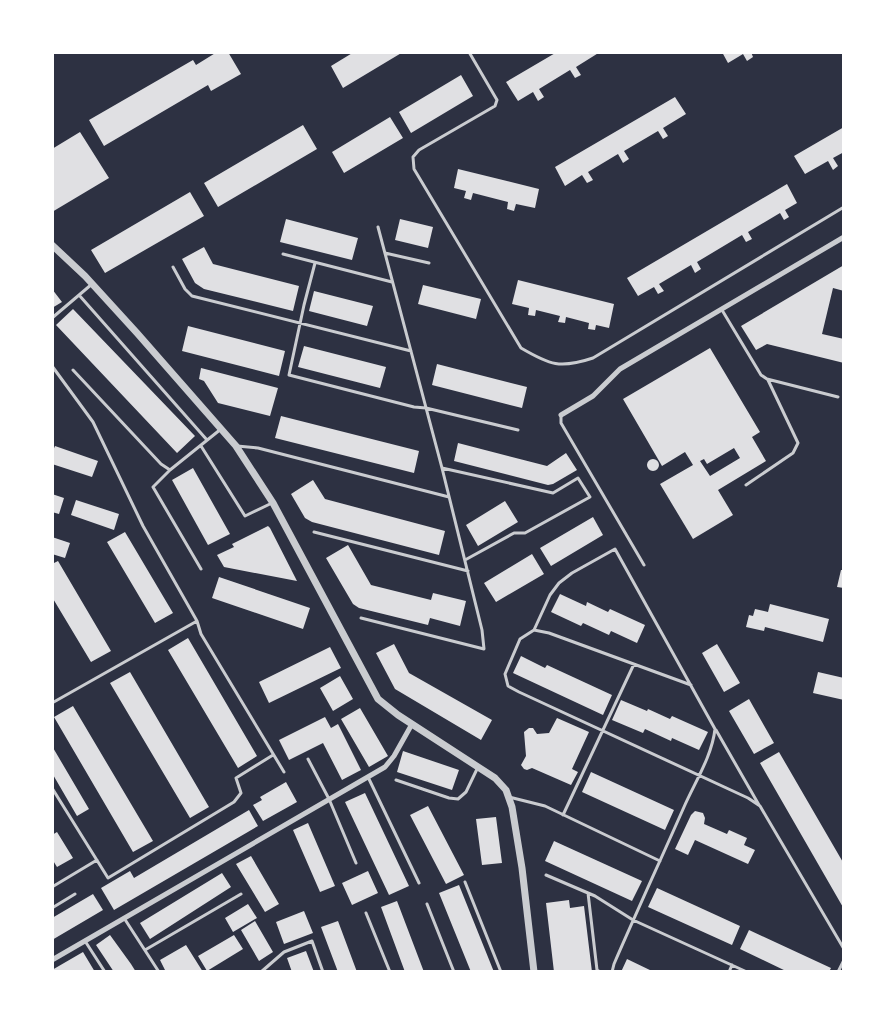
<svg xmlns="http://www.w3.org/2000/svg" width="896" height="1024" font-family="Cabin,sans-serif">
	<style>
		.building { fill: #e0e0e3; fill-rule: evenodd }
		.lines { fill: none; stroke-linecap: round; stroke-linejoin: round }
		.service { stroke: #caccd0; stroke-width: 3 }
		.minor { stroke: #caccd0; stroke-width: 5 }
		.tertiary { stroke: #caccd0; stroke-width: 7 }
	</style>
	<rect width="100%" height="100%" fill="#2d3142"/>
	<!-- building -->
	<path class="building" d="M217,52h11l13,22 -30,17 -3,-6 -104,61 -15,-26 104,-60 3,5z
		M354,52h49l-60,36 -12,-22z
		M557,52h43l-24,15 5,8 -6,3 -5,-8 -31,19 5,8 -6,4 -5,-9 -15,9 -12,-19z
		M722,52h29l2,5 -6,4 -4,-7 -15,9z
		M461,75l12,21 -62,37 -12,-21z
		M675,97l11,17 -23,14 5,8 -5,3 -5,-8 -34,20 5,8 -6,4 -5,-9 -30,18 5,8 -6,3 -5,-8 -17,11 -10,-19z
		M390,117l13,21 -59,35 -12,-21z
		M303,125l14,24 -99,58 -14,-24z
		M844,127v25l-11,6 5,8 -5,4 -5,-9 -23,13 -11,-18z
		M80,132l29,46 -57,34v-63z
		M458,169l81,20 -4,19 -19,-4 -2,7 -7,-2 1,-7 -35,-9 -2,7 -7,-2 2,-7 -12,-3z
		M787,184l10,19 -12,7 4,7 -5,3 -4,-7 -32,19 4,7 -6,3 -4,-7 -45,27 4,7 -6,4 -4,-8 -32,19 5,7 -6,3 -4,-7 -16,9 -11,-18z
		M190,192l14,24 -99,57 -14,-23z
		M286,219l72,19 -6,22 -72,-18z
		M400,219l33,8 -5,21 -33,-8z
		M204,247l9,17 86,22 -6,25 -89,-22 -9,-6 -13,-24z
		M844,265v26l-11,-3 -11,46 22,5v24l-77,-19 -11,6 -15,-24z
		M518,280l96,24 -5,24 -13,-3 -1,5 -7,-1 1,-6 -23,-6 -1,6 -7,-1 2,-6 -24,-6 -1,6 -7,-1 1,-7 -17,-4z
		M423,285l58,14 -5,20 -58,-15z
		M52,289l10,13 -10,6z
		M314,291l59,15 -6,20 -58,-15z
		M73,309l122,127 -18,17 -121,-128z
		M188,326l97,25 -6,25 -97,-25z
		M304,346l82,21 -6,21 -82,-21z
		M710,348l50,84 -8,5 14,24 -48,29 15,25 -40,24 -33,-55 33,-19 -8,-13 -23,14 -39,-67zM734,448l6,10 -30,18 -10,-15 4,-2 3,5z
		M437,364l90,23 -5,21 -90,-23z
		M201,368l77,20 -8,28 -52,-13 -14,-22 -5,-2z
		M281,416l138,35 -5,22 -139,-35z
		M458,443l89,23 19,-13 11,17 -24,14 -5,1 -94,-24z
		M55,446l43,15 -6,16 -40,-13v-11z
		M647 465a6 6 0 1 1 12 0a6 6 0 1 1-12 0Z
		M193,468l37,66 -22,11 -36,-65z
		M313,480l12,19 120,32 -6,24 -127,-33 -7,-4 -14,-24z
		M52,494l12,4 -5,16 -7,-2z
		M76,500l43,14 -5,16 -43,-15z
		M505,501l13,21 -40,24 -12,-21z
		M593,517l10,18 -52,31 -11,-18z
		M268,526l2,2 27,53 -73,-14 -7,-12 17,-8 -2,-3z
		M125,532l48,81 -18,10 -48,-81z
		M52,537l18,6 -5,15 -13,-4z
		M348,545l23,40 60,15 2,-7 33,8 -6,25 -30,-8 -2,7 -69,-17 -6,-4 -27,-46z
		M532,554l12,20 -48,28 -12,-19z
		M58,561l53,90 -20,11 -39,-65v-33z
		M841,570h3v18l-7,-1z
		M219,577l91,31 -7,21 -91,-31z
		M560,594l26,12 1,-4 21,10 2,-3 35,16 -8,18 -26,-12 -2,4 -26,-12 -2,3 -30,-14z
		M770,604l59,15 -6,23 -58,-15 -1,4 -18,-4 3,-12 4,1 2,-7 13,3z
		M188,638l69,118 -19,12 -70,-118z
		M394,644l15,29 83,47 -11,20 -86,-51 -19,-36z
		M717,644l23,39 -16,9 -22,-39z
		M330,647l11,21 -72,35 -10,-21z
		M521,656l24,12 2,-3 65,30 -9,20 -90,-42z
		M130,672l79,135 -19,11 -80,-135z
		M818,672l26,6v22l-31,-7z
		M340,676l13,23 -20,12 -13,-23z
		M749,699l25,44 -20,11 -25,-43z
		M621,700l26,11 1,-2 22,10 2,-3 36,16 -9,18 -27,-12 -1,3 -26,-12 -2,4 -31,-13z
		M73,706l80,135 -20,11 -79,-135z
		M360,708l28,48 -19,11 -28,-48z
		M325,717l6,11 7,-4 23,46 -19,10 -19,-37 -34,17 -10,-20z
		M557,718l32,14 -17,37 6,3 -7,13 -39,-17 -5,2 -3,-1 -3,-4 5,-9 -2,-24 5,-4h4l4,6 12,-1z
		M52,746l37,63 -12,7 -25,-43z
		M403,751l56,19 -7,20 -55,-18z
		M779,752l65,112v45l-84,-146z
		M591,772l83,38 -9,20 -83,-38z
		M286,782l11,20 -34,19 -10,-16 9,-5 -2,-3z
		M365,793l44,93 -20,9 -44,-93z
		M428,806l36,69 -18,9 -36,-69z
		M249,810l9,16 -144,84 -13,-22 29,-17 4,7z
		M695,811l8,2 2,5 -1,6 23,10 2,-4 18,8 -3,7 11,5 -7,14 -53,-24 -7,15 -13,-6 16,-34z
		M496,817l6,46 -20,2 -6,-46z
		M308,823l27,63 -15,6 -27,-62z
		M57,832l16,26 -16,9 -5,-8v-24z
		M554,841l88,40 -10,20 -87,-40z
		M251,856l28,48 -14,8 -29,-48z
		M368,871l10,22 -26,12 -10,-22z
		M222,873l9,14 -81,52 -10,-16z
		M459,885l35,87h-23l-32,-79z
		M657,888l83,38 -8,19 -84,-38z
		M93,894l10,16 -51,30v-22z
		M569,900l1,8 14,-2 8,66h-38l-8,-69z
		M397,901l27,71h-19l-24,-65z
		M248,904l9,14 -24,14 -8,-14z
		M304,911l9,22 -29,11 -8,-22z
		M255,921l18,31 -14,9 -18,-31z
		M338,921l19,51h-19l-17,-45z
		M749,930l82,38 -2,4h-41l-48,-23z
		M110,935l21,29 5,8h-22l-18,-27z
		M234,935l9,14 -36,22 -9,-15z
		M186,945l17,27h-37l-6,-12z
		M306,951l8,21h-22l-5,-14z
		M83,952l12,20h-43v-2z
		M627,959l27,13h-33z"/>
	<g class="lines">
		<!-- service -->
		<path class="service" d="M469,52l28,48 -2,6 -76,44 -6,7 1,12 107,179c29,17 39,21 72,10l251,-151
			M385,253l44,10
			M283,254l109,28
			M315,263l-11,42 -15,70 125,32 12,1 92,22
			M173,267l12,22 7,7 219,55
			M79,295l128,145
			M722,310l39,65 6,4 71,18
			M52,318l40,-34
			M52,366l41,56 50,104 54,95 -145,82
			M73,370l88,94 9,6 51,-41
			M561,416v7l83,142
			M201,446l44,70 27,-13
			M237,446l21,2 191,49
			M442,468l111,25 25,-15 12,19 -65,36h-11l-49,27
			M170,470l-17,17 48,82
			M746,485l47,-32 5,-10 -30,-63
			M314,532l154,39
			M361,618l123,31 -2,-19 -40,-162 -64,-241
			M197,621l4,13 83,138
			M534,630l15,3 142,52
			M716,730l43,75
			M308,759l21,40 27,64
			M368,777l51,106
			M396,780l53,18 9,1 8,-7 12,-25
			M52,788l56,90 126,-76 7,-9 -5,-15 37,-23
			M509,797l36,9 115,55
			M563,815l71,-151
			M546,875l49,21 38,24 114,52
			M465,882l36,90
			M52,887l45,-27
			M588,893l9,77 3,2
			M427,904l27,68
			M52,908l23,-14
			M366,913l24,59
			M124,918l35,54
			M85,941l20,31
			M145,950l96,-56
			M261,972l23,-20 28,-11 11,31
			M612,972l2,-8c23,-53 47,-105 70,-157 11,-25 28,-51 31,-78l-100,-180 -43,24 -13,10 -9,12 -16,35 -14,9 -15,35 3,12 11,6 229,106 12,8 84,143
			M729,972l3,-7
			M838,972l6,-12"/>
		<!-- minor -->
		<path class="minor" d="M561,415l32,-19 27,-27 224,-132
			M52,960l333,-193 9,-11 18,-32"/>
		<!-- tertiary -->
		<path class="tertiary" d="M52,245l33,31 52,57 99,113 37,57 105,196 20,16 97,63 11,12 6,17 10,61 12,104"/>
	</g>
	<!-- border -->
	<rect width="896" height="1024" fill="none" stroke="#ffffff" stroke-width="108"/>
</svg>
